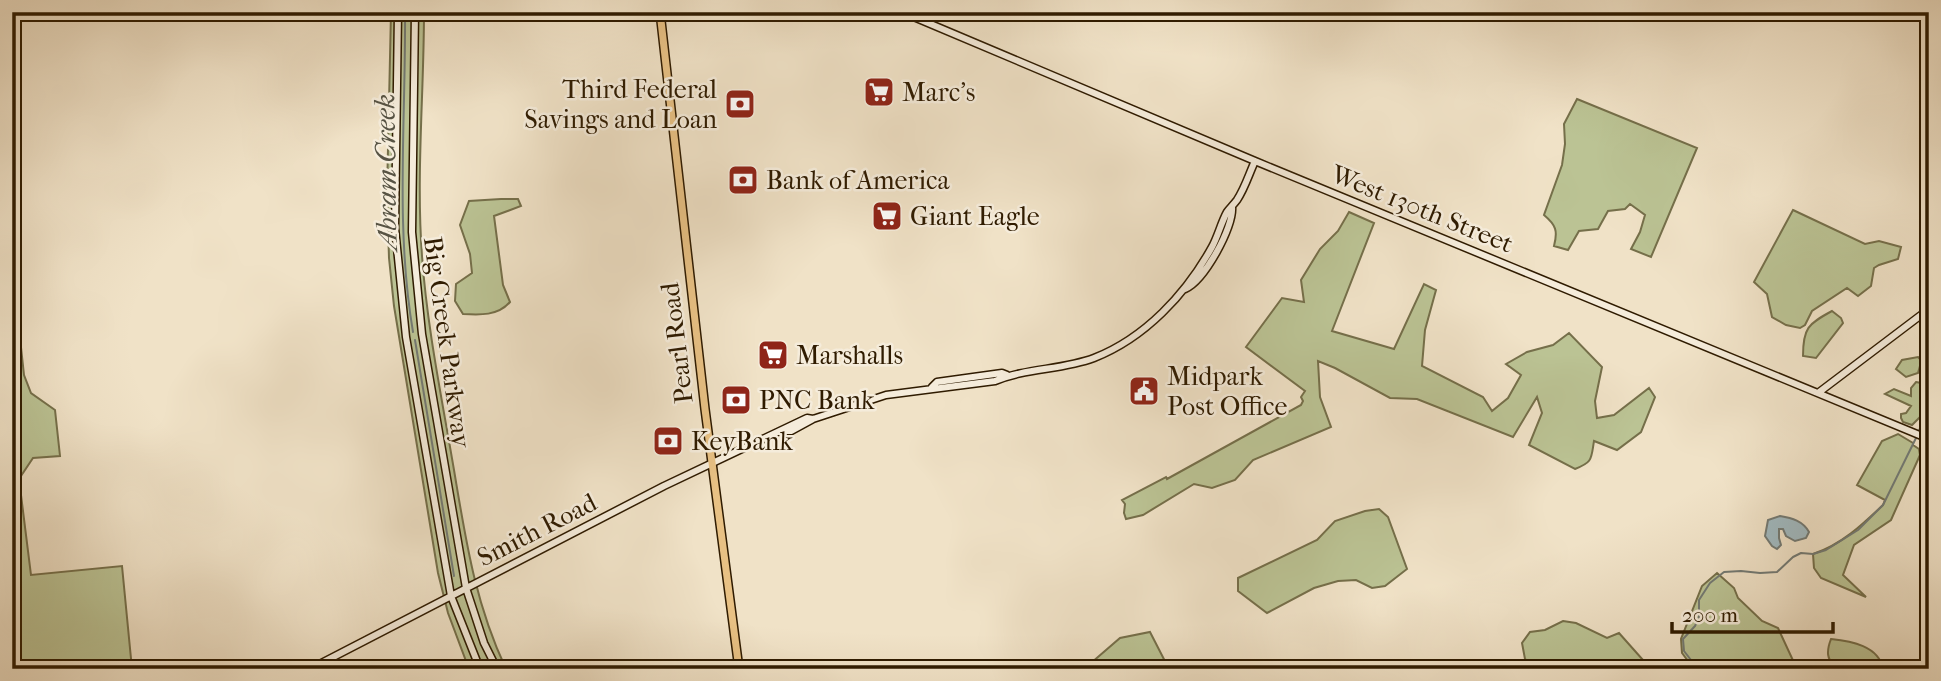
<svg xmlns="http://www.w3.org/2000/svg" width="1941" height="681" font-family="'IM FELL French Canon',serif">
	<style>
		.green { fill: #bbc394; stroke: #756f4a; stroke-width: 2 }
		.water { fill: #a1bac1; stroke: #737a74; stroke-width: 2 }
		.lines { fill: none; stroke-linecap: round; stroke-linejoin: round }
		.stream { stroke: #737a74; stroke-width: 2 }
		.secondary-casing { stroke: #2f1b00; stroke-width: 9 }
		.primary-casing { stroke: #2f1b00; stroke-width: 10 }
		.secondary { stroke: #f5ecdb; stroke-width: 6 }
		.primary { stroke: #e8c184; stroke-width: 7 }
		.labels { text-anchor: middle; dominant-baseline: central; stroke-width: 5; stroke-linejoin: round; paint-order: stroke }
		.poi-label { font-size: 26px; fill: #2f1b00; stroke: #f5ecdb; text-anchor: start }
		.street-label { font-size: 26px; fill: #2f1b00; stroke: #f5ecdb }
		.water-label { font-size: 28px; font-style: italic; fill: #575344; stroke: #f5ecdb }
	</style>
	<rect width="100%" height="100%" fill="#f0e2c7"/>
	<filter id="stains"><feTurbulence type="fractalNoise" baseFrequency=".00286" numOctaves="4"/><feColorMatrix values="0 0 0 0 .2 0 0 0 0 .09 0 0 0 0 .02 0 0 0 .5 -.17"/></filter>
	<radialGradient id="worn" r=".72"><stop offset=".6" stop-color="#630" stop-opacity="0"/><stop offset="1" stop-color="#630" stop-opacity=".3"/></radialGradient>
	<!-- green -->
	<path class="green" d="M391,12h33c0,81 -8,163 -2,244 5,71 20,143 32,214 12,71 21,133 52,199h-37l-21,-56 -10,-40 -44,-267 -5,-48 -2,-64z
		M1577,99l120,49 -46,109 -20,-8 9,-17 5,-17 -15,-11 -5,5 -17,2 -10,18 -19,2 -11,19 -14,-4c4,-15 2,-21 -10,-31l18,-50 3,-21 -1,-20z
		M501,199h17l3,7 -27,10 9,69 7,17c-12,14 -30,13 -47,12l-8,-13 1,-17 16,-11 -2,-19 -10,-29 9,-24z
		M1793,210l72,34 14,-3 22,6 -3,12 -19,6 -5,3 -3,18 -13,10 -11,-8 -35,23 -7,14 -5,3 -14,-3 -14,-8 -5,-23 -13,-12z
		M1349,212l25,11 -42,108 62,18 30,-65 12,6 -11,40 -3,36 61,31 9,14 16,-13 13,-23 -15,-11 21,-12 26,-7 16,-12 33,34 -7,34 2,17 17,-3 35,-27 6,9 -14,35 -24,18 -23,-9c-3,18 -1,21 -19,28l-46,-24 13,-32 -5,-16 -24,40 -96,-38 -27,-1 -55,-30 -17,-7 2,36 11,30 -78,33 -18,20 -23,8 -18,-4 -51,31 -17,4 -2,-6 1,-9 -3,-4 44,-23 1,2 134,-74 2,-4 -2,-4 4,-6 -59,-44 36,-49 22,4 -3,-22 19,-31 18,-18z
		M1832,311l9,7 2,5 -27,35 -13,-2c0,-28 5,-32 29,-45z
		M20,338l4,37 7,18 24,17 5,46 -27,2 -14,21 12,96 91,-9 10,103h-120v-330z
		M1918,357l7,7 4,-2v7l-4,1 -5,-4 -2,7 -12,4 -10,-8 6,-9z
		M1916,382l10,2 3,7v35l-6,-2 3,-7h-6l-8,8 -9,-3 -2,-4v-4l5,-1 5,-7 -26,-12 9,-5 17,7v-8z
		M1898,434l15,9v2l6,4 1,6 -29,65 -37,25 -11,30 23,22 -45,-19 -7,-10 -1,-14c28,-9 49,-29 70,-49l2,-5 -28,-15 25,-44z
		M1379,509l9,8 19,52 -22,17 -13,2 -16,-8 -18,1 -24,7 -47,25 -29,-22v-13l79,-38 18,-19 30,-10z
		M1717,573l17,15 4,10 24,23 16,7 19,41h-103l-12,-16 -1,-14 21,-53z
		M1563,621l13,2 31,15 12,-5 32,36h-112l-14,-10 -3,-16 8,-11 15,-2z
		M1150,632l19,37h-112l13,-8 21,2 29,-25z
		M1831,639c20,2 48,7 52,30h-48c-8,-11 -9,-17 -4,-30z"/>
	<!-- water -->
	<path class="water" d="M1780,516c12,2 23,5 29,16l-3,6 -11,3 -9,-5 -3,-7h-4v9l2,7 -4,4 -5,-3 -7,-10 3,-16z"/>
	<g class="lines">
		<!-- stream -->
		<path class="stream" d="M405,12c1,108 -10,214 8,320
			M415,340l39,236
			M1918,433l11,-25
			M484,666l1,3
			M1698,669l-14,-18 -1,-12 12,-13 4,-9v-17l11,-17 14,-11 17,-1 19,2 17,-1 16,-15 8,-4 12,1 13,-4 32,-20 25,-25 33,-67"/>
		<!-- secondary casing -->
		<g class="secondary-casing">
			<path id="secondary" d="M398,12l-3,216 11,109 45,259 29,73
				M415,12l-3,220 10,102 44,254 18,55 13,26
				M902,12l353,149 674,278
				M1185,289c19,-8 49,-62 47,-82
				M932,387l5,-5 65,-9 5,2
				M1818,393l111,-84
				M786,431h5l22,-12
				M310,669l354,-183 143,-68 6,1 73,-24 109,-14c31,-13 67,-11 99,-23 51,-20 92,-64 118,-111 6,-11 9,-24 15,-35 3,-4 7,-8 10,-12 8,-12 12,-26 18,-39"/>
		</g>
		<!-- primary casing -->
		<g class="primary-casing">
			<path id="primary" d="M660,12l45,397 34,260"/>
		</g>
		<!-- secondary -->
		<use href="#secondary" class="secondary"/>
		<!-- primary -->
		<use href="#primary" class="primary"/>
	</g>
	<!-- icons -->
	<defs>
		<g id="supermarket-square" transform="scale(1.575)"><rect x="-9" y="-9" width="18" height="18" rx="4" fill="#8f2418" stroke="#f5ecdb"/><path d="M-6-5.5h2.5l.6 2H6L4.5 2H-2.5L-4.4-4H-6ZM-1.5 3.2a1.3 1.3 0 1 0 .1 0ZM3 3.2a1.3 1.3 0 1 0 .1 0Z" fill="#fff"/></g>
		<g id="bank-square" transform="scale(1.575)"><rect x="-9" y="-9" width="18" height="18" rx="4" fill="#8f2418" stroke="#f5ecdb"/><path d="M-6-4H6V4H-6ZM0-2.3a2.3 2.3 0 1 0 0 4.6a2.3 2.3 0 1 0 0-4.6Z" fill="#fff"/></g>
		<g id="civic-square" transform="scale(1.575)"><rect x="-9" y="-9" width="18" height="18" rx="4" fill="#8f2418" stroke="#f5ecdb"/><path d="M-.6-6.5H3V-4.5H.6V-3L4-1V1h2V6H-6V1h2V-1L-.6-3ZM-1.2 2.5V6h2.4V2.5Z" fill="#fff"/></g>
	</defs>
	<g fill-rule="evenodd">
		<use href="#supermarket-square" x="879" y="92"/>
		<use href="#bank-square" x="740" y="104"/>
		<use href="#bank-square" x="743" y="180"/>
		<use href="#supermarket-square" x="887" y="216"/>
		<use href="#supermarket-square" x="773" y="355"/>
		<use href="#civic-square" x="1144" y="391"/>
		<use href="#bank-square" x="736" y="400"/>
		<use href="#bank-square" x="668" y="441"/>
	</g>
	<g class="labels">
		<!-- poi labels -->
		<g class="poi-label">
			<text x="717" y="89" text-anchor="end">Third Federal<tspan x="717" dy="30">Savings and Loan</tspan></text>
			<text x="902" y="92">Marc's</text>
			<text x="766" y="180">Bank of America</text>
			<text x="910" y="216">Giant Eagle</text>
			<text x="796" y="355">Marshalls</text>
			<text x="1167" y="376">Midpark<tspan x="1167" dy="30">Post Office</tspan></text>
			<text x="759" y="400">PNC Bank</text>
			<text x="691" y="441">KeyBank</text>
		</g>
		<!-- street labels -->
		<g class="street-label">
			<text transform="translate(1422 209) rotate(22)">West 130th Street</text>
			<text transform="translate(447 342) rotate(82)">Big Creek Parkway</text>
			<text transform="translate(677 343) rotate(-97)">Pearl Road</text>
			<text transform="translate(537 530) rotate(-27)">Smith Road</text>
		</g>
		<!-- water labels -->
		<g class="water-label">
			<text transform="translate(386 172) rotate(-91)">Abram Creek</text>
		</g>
	</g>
	<!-- margin -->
	<rect width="1941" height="681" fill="none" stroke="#f0e2c7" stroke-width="42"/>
	<rect x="14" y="14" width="1913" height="653" fill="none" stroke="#2f1b00" stroke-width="3.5"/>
	<rect x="21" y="21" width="1899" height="639" fill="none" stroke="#2f1b00" stroke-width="2"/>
	<!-- scale -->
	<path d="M1672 622v10h161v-10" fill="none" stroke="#2f1b00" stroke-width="3.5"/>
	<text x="1682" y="622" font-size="21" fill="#2f1b00" stroke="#f5ecdb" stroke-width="5" paint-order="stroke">200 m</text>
	<rect width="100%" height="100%" filter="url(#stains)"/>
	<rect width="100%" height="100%" fill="url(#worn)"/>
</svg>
